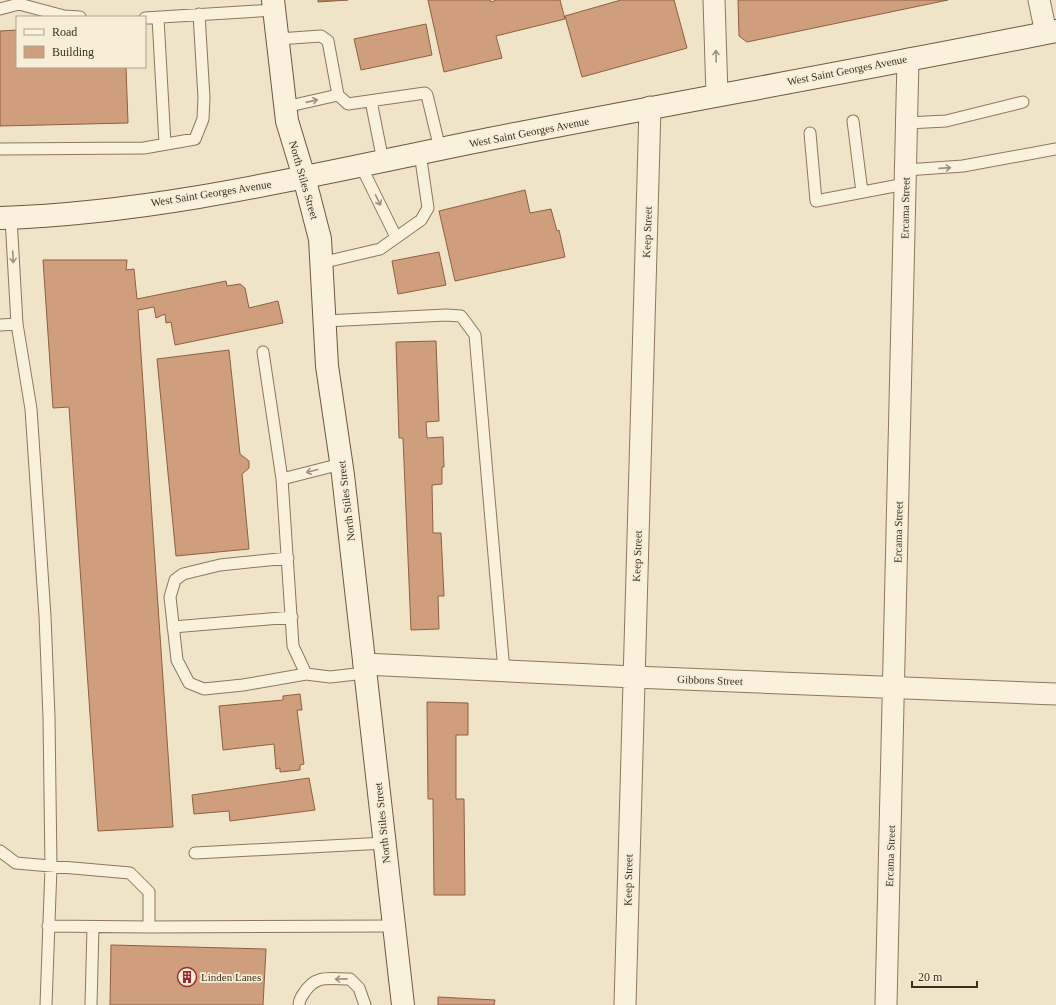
<svg xmlns="http://www.w3.org/2000/svg" width="1056" height="1005" font-family="Georgia,serif">
	<style>
		.building { fill: #cf9f7d; stroke: #8d5f41 }
		.lines { fill: none; stroke-linecap: round; stroke-linejoin: round }
		.service-casing { stroke: #8d765c; stroke-width: 13 }
		.minor-casing { stroke: #8d765c; stroke-width: 23 }
		.secondary-casing { stroke: #6f573f; stroke-width: 24 }
		.service { stroke: #faf1dc; stroke-width: 11 }
		.minor { stroke: #faf1dc; stroke-width: 21 }
		.secondary { stroke: #faf1dc; stroke-width: 22 }
		.oneway { stroke: #9c907e }
		.labels { text-anchor: middle; dominant-baseline: central; stroke-width: 3.5; stroke-linejoin: round; paint-order: stroke }
		.street-label { font-size: 11px; fill: #3d2e20; stroke: #f7eed8 }
		.poi-label { font-size: 11px; fill: #3d2e20; stroke: #f7eed8; text-anchor: start }
	</style>
	<rect width="100%" height="100%" fill="#f0e4c8"/>
	<!-- building -->
	<path class="building" d="M318,0h30l-30,2z
		M428,0h62l1,2 6,-2h63l5,19 -69,17 6,22 -58,14z
		M621,0h53l13,48 -105,29 -17,-61z
		M738,0h210l-201,42 -8,-6z
		M426,24l6,31 -71,15 -7,-31z
		M17,30v37h109l2,56 -128,3v-95z
		M525,190l5,23 21,-4 6,22 2,-1 6,27 -110,24 -16,-70z
		M439,252l7,33 -48,9 -6,-33z
		M43,260h84l-1,10 8,-1 3,30 89,-18 1,5 13,-2 5,4 4,20 29,-7 5,22 -108,22 -4,-23 -5,1 -1,-9 -9,4 -2,-11 -16,3 35,517 -75,4 -29,-424 -16,1z
		M436,341l3,80 -13,1 1,16 16,-1 1,30h-2v17l-10,1 1,48h8l3,63h-6l1,33 -28,1 -8,-192h-4l-3,-96z
		M229,350l11,104 9,7v7l-7,6 7,75 -73,7 -19,-197z
		M300,694l2,16h-5l7,54 -4,1v5l-20,2v-4l-4,1 -2,-25 -51,6 -4,-44 64,-6v-4z
		M427,702l41,1v32h-12v64h8l1,96h-31l-1,-96h-5z
		M309,778l6,32 -85,11 -1,-10 -35,3 -2,-19z
		M111,945l155,4 -3,56h-153z
		M438,997l57,3 -1,5h-56z"/>
	<g class="lines">
		<!-- service casing -->
		<g class="service-casing">
			<path id="service" d="M0,9l19,-5 45,12 16,1
				M145,18l129,-8
				M158,18l7,126
				M278,39l43,-3 7,5 10,54 10,9 77,-11 2,2 13,54
				M371,101l12,60
				M285,107l53,-12
				M853,121l9,71
				M907,123l39,-2 77,-19
				M810,133l6,68 89,-17
				M0,149l144,-1 51,-9 8,-20 1,-21 -5,-84
				M361,166l35,71
				M906,170l57,-4 93,-17
				M11,218l6,106 14,85 14,207 4,101 2,150 -5,138
				M321,263l59,-14 41,-29 7,-12 -8,-55
				M325,321l121,-6 15,1 14,19 29,336
				M0,325l17,-1
				M263,352l19,127 11,167 13,28 24,3 35,-4
				M282,479l59,-15
				M288,558l-68,7 -37,9 -8,6 -5,17 7,63 12,23 15,6 39,-4 63,-11
				M173,627l119,-10
				M0,851l16,12 114,10 19,19v35l245,-1
				M195,853l190,-10
				M48,926l101,1
				M91,1005l2,-78
				M299,1005c0,-5 2,-8 5,-12 12,-19 25,-14 46,-14l9,9 6,17"/>
		</g>
		<!-- minor casing -->
		<g class="minor-casing">
			<path id="minor" d="M714,0l3,95
				M1039,0l7,33
				M364,664l270,13 422,17
				M625,1005l25,-898
				M886,1005l22,-946"/>
		</g>
		<!-- secondary casing -->
		<g class="secondary-casing">
			<path id="secondary" d="M273,0l14,121 17,56 16,62 7,127 16,109 60,530
				M0,218c164,-5 329,-47 489,-79 189,-37 378,-70 567,-108"/>
		</g>
		<!-- service -->
		<use href="#service" class="service"/>
		<!-- minor -->
		<use href="#minor" class="minor"/>
		<!-- secondary -->
		<use href="#secondary" class="secondary"/>
	</g>
	<!-- one-way arrows -->
	<defs><path id="oneway-shaft" d="M-6 0H5M1.5-3L5.5 0L1.5 3" fill="none" stroke-width="1.6" stroke-linecap="round" stroke-linejoin="round"/></defs>
	<g class="oneway">
		<use href="#oneway-shaft" transform="translate(716 56) rotate(-92)"/>
		<use href="#oneway-shaft" transform="translate(312 101) rotate(-13)"/>
		<use href="#oneway-shaft" transform="translate(945 168) rotate(-4)"/>
		<use href="#oneway-shaft" transform="translate(378 200) rotate(64)"/>
		<use href="#oneway-shaft" transform="translate(13 257) rotate(87)"/>
		<use href="#oneway-shaft" transform="translate(312 471) rotate(166)"/>
		<use href="#oneway-shaft" transform="translate(341 979) rotate(179)"/>
	</g>
	<!-- icons -->
	<defs>
		<g id="building-ring" transform="scale(1)"><circle r="9.5" fill="#f7eed8" stroke="#9e2a2b" stroke-width="1.5"/><path d="M-4-6H4V6H1V3H-1V6H-4ZM-2.5-4.3h1.7v1.8h-1.7ZM.8-4.3h1.7v1.8H.8ZM-2.5-1h1.7V.8h-1.7ZM.8-1h1.7V.8H.8Z" fill="#9e2a2b"/></g>
	</defs>
	<g fill-rule="evenodd">
		<use href="#building-ring" x="187" y="977"/>
	</g>
	<g class="labels">
		<!-- street labels -->
		<g class="street-label">
			<text transform="translate(847 70) rotate(-11)">West Saint Georges Avenue</text>
			<text transform="translate(529 132) rotate(-11)">West Saint Georges Avenue</text>
			<text transform="translate(304 180) rotate(74)">North Stiles Street</text>
			<text transform="translate(211 193) rotate(-9)">West Saint Georges Avenue</text>
			<text transform="translate(905 208) rotate(-89)">Ercama Street</text>
			<text transform="translate(647 232) rotate(-88)">Keep Street</text>
			<text transform="translate(346 501) rotate(-97)">North Stiles Street</text>
			<text transform="translate(898 532) rotate(-89)">Ercama Street</text>
			<text transform="translate(637 556) rotate(-88)">Keep Street</text>
			<text transform="translate(710 680) rotate(2)">Gibbons Street</text>
			<text transform="translate(382 823) rotate(-96)">North Stiles Street</text>
			<text transform="translate(890 856) rotate(-88)">Ercama Street</text>
			<text transform="translate(628 880) rotate(-89)">Keep Street</text>
		</g>
		<!-- poi labels -->
		<g class="poi-label">
			<text x="201" y="977">Linden Lanes</text>
		</g>
	</g>
	<!-- legend -->
	<rect x="16" y="16" width="130" height="52" fill="#f7eed8" stroke="#ada18e"/>
	<rect x="24" y="29" width="20" height="6" fill="#faf1dc" stroke="#ada18e"/>
	<text x="52" y="36" font-size="12" fill="#3d2e20">Road</text>
	<rect x="24" y="46" width="20" height="12" fill="#cf9f7d" stroke="#ada18e"/>
	<text x="52" y="56" font-size="12" fill="#3d2e20">Building</text>
	<!-- scale -->
	<path d="M912 981v6h65v-6" fill="none" stroke="#3d2e20" stroke-width="2"/>
	<text x="918" y="981" font-size="12" fill="#3d2e20" stroke="#f7eed8" stroke-width="3" paint-order="stroke">20 m</text>
</svg>
